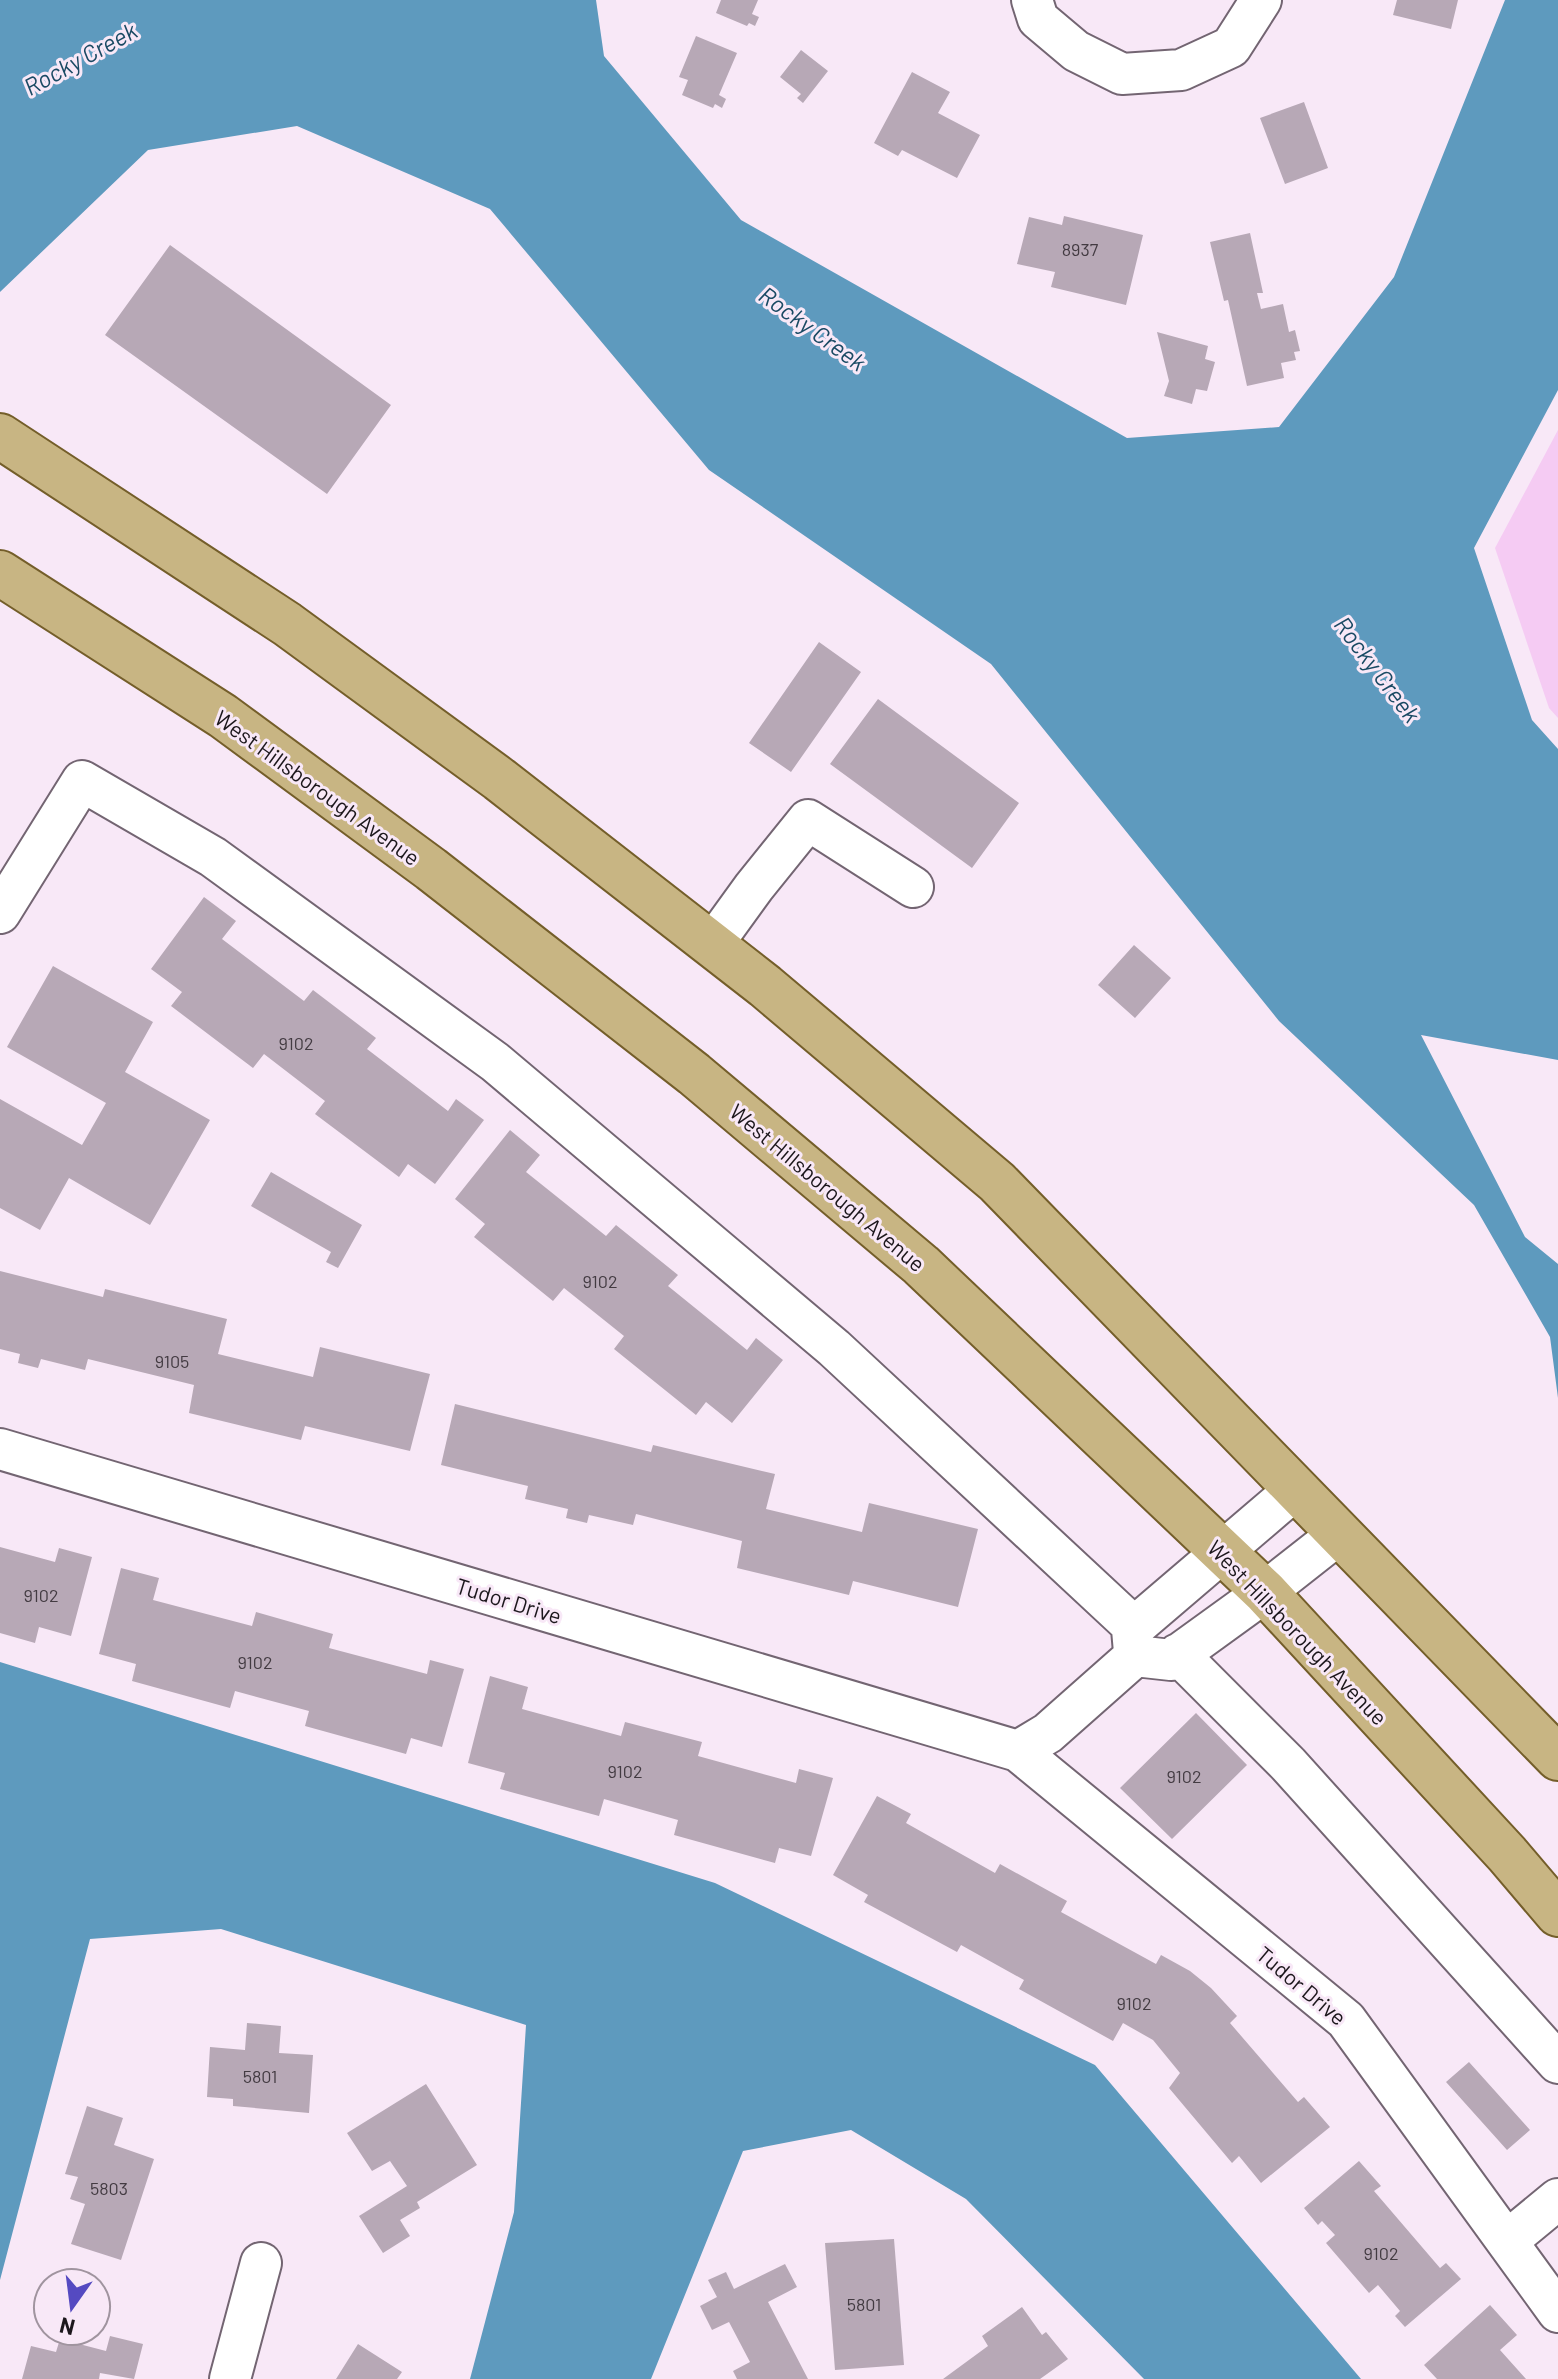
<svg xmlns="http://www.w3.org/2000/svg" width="1558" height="2379" font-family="Barlow,sans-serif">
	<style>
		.green { fill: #f5cbf3 }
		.water { fill: #5e9abe }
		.building { fill: #b7a8b6 }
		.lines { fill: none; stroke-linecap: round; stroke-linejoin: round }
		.minor-casing { stroke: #736572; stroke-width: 44 }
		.major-casing { stroke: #745e2a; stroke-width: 48 }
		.minor { stroke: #fff; stroke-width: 40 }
		.major { stroke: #c8b583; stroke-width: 44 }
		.labels { text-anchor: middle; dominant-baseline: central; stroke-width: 6; stroke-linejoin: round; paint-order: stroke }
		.number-label { font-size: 18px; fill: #433b42 }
		.street-label { font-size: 22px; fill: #1c171c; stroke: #f8e8f7 }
		.water-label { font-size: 24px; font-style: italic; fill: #1a4a64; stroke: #f8e8f7 }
	</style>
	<rect width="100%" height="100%" fill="#f8e8f7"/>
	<!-- green -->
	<path class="green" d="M1558,430v288l-9,-10 -54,-160z"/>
	<!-- water -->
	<path class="water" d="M0,0h596l8,56 137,164 386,218 152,-11 115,-150 111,-277h53v390l-84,158 58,172 26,29v311l-137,-25 104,202 33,27v134l-8,-61 -76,-132 -195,-184 -288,-357 -282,-194 -219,-261 -193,-83 -149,24 -148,142z
		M0,1662l715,221 380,182 266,314h-217l-178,-180 -115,-69 -108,21 -92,228h-181l44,-167 12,-187 -305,-96 -131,10 -90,341z"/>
	<!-- building -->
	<path class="building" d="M721,0h37l-6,14 7,3 -4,9 -6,-3 -2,3 -31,-13z
		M1397,0h61l-7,29 -58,-14z
		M696,36l41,17 -18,42 7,4 -4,9 -7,-4 -2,4 -31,-13 6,-15 -9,-3z
		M801,50l27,21 -25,32 -6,-5 4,-4 -21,-17z
		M912,72l38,20 -12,21 42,22 -23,43 -55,-28 -4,6 -24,-13z
		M1304,102l24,66 -43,16 -25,-66z
		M1064,216l79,19 -17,70 -75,-18 4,-15 -38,-8 12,-47 33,8z
		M1250,233l13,60h-6l4,16 22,-5 6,28 6,-2 5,21 -6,1 2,8 -15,3 3,15 -37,8 -19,-86 -4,1 -14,-59z
		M170,245l221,160 -64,89 -222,-159z
		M1157,332l51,14 -3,13 10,3 -8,29 -11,-2 -4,15 -28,-8 5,-15z
		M819,642l42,30 -70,100 -42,-29z
		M878,699l141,104 -47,65 -142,-104z
		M204,897l32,24 -14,18 82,62 9,-11 63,48 -9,11 81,62 8,-12 28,21 -49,64 -27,-20 -9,13 -84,-63 10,-13 -61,-47 -11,14 -82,-62 11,-14 -31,-23z
		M1134,945l37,33 -36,40 -37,-33z
		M53,966l100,56 -28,50 85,48 -60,105 -81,-47 -29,52 -40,-22v-109l82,46 24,-42 -99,-56z
		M510,1130l30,25 -14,17 80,64 10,-11 62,50 -10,11 79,64 9,-12 27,22 -51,63 -26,-21 -10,13 -82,-66 10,-13 -60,-48 -11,13 -79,-64 11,-13 -30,-25z
		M271,1172l91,53 -24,43 -12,-6 5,-10 -80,-46z
		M0,1271l103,26 2,-8 122,30 -9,35 95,23 7,-30 110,27 -20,77 -105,-25 -4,14 -112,-27 5,-28 -106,-26 -3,11 -44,-11 -3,9 -20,-5 2,-9 -20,-5z
		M455,1404l196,48 2,-7 122,29 -9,35 96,23 7,-29 109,26 -20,78 -105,-26 -4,14 -112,-27 5,-27 -106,-27 -3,11 -44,-10 -2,8 -21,-5 2,-9 -43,-10 3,-13 -87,-21z
		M0,1547l55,15 4,-14 33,9 -21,79 -32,-9 -4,16 -35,-10z
		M121,1568l38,10 -6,22 99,26 4,-14 77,22 -4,14 98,26 3,-14 34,9 -22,78 -31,-9 -5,16 -101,-28 4,-15 -74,-20 -5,17 -98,-27 4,-17 -37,-10z
		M490,1676l38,11 -6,22 99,27 4,-14 77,20 -4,14 98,27 3,-14 34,9 -22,78 -32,-8 -4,15 -101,-28 4,-15 -74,-21 -5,17 -99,-27 5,-16 -37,-10z
		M1196,1713l51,52 -75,74 -52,-51z
		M877,1796l34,18 -5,9 89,50 5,-9 67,37 -6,11 95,52 5,-9 29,16 21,17 26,28 -7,7 68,79 6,-5 26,30 -69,56 -22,-27 -7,7 -63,-75 11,-15 -27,-33 -30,-17 -10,18 -94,-52 5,-9 -63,-35 -4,7 -93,-50 4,-7 -35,-20z
		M247,2023l34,3 -2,27 34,2 -4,58 -76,-7v-7l-26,-2 3,-50 35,3z
		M1469,2062l61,68 -23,20 -61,-68z
		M426,2084l51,81 -60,37 3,6 -20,12 10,16 -27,17 -24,-37 48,-30 -17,-25 -18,10 -25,-38z
		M87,2106l36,12 -9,27 40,14 -33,101 -50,-16 14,-40 -15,-5 8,-22 -13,-3z
		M1359,2161l22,25 -7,5 66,77 6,-5 15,16 -56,48 -10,-11 5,-5 -22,-26 -9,8 -43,-50 9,-8 -13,-14 -4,4 -14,-17z
		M894,2239l10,126 -69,5 -10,-127z
		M785,2264l12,23 -29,15 40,77h-71l-4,-8 17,-9 -21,-40 -17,8 -12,-24 17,-9 -9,-17 18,-8 8,17z
		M1490,2305l27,30 -17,15 26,29h-89l-13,-14z
		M1022,2307l20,28 4,-3 22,27 -28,20h-97l45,-33 -6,-10z
		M110,2336l33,8 -9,35 -34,-6 -1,6h-77l9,-33 25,6 4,-13 46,12z
		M358,2344l44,28 -5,7h-61z"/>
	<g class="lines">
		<!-- minor casing -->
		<g class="minor-casing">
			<path id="minor" d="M1032,0l6,19 38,32 46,23 59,-4 50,-23 30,-47
				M0,913l82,-132 131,76 282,205 339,286 301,280
				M712,945l42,-58 54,-67 105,67
				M0,1449l1018,302 328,269 212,292
				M1134,1652l-2,-23 165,-141
				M1178,1654l110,110 270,299
				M1018,1751l30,-18 87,-77 36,4 94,-68 75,-59
				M1507,2241l51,-42
				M230,2379l31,-116"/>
		</g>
		<!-- major casing -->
		<g class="major-casing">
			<path id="major" d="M0,436l287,188 212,155 266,207 232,196 561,576
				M0,573l223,143 208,153 263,205 227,191 344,327 242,262 51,60"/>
		</g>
		<!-- minor -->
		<use href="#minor" class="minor"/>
		<!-- major -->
		<use href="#major" class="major"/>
	</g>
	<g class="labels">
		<!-- number labels -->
		<g class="number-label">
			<text x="1080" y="249">8937</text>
			<text x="296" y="1043">9102</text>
			<text x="600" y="1281">9102</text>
			<text x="172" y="1361">9105</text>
			<text x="41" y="1595">9102</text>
			<text x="255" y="1662">9102</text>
			<text x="625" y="1771">9102</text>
			<text x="1184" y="1776">9102</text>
			<text x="1134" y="2003">9102</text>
			<text x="260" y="2076">5801</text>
			<text x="109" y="2188">5803</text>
			<text x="1381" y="2253">9102</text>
			<text x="864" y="2304">5801</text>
		</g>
		<!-- street labels -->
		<g class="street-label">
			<text transform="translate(318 787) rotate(36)">West Hillsborough Avenue</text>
			<text transform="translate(828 1187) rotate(40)">West Hillsborough Avenue</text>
			<text transform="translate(509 1600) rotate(17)">Tudor Drive</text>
			<text transform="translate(1298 1632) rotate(46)">West Hillsborough Avenue</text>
			<text transform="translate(1302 1985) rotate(40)">Tudor Drive</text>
		</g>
		<!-- water labels -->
		<g class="water-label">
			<text transform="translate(80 58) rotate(-29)">Rocky Creek</text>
			<text transform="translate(813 328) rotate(36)">Rocky Creek</text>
			<text transform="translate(1378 669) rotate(53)">Rocky Creek</text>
		</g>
	</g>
	<!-- north arrow -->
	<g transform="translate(72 2307) rotate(194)"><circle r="38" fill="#f8e8f7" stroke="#a0949f" stroke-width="2"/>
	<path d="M0-6L14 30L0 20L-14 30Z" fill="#554ac1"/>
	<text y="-12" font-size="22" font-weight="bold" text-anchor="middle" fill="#1c171c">N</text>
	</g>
</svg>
